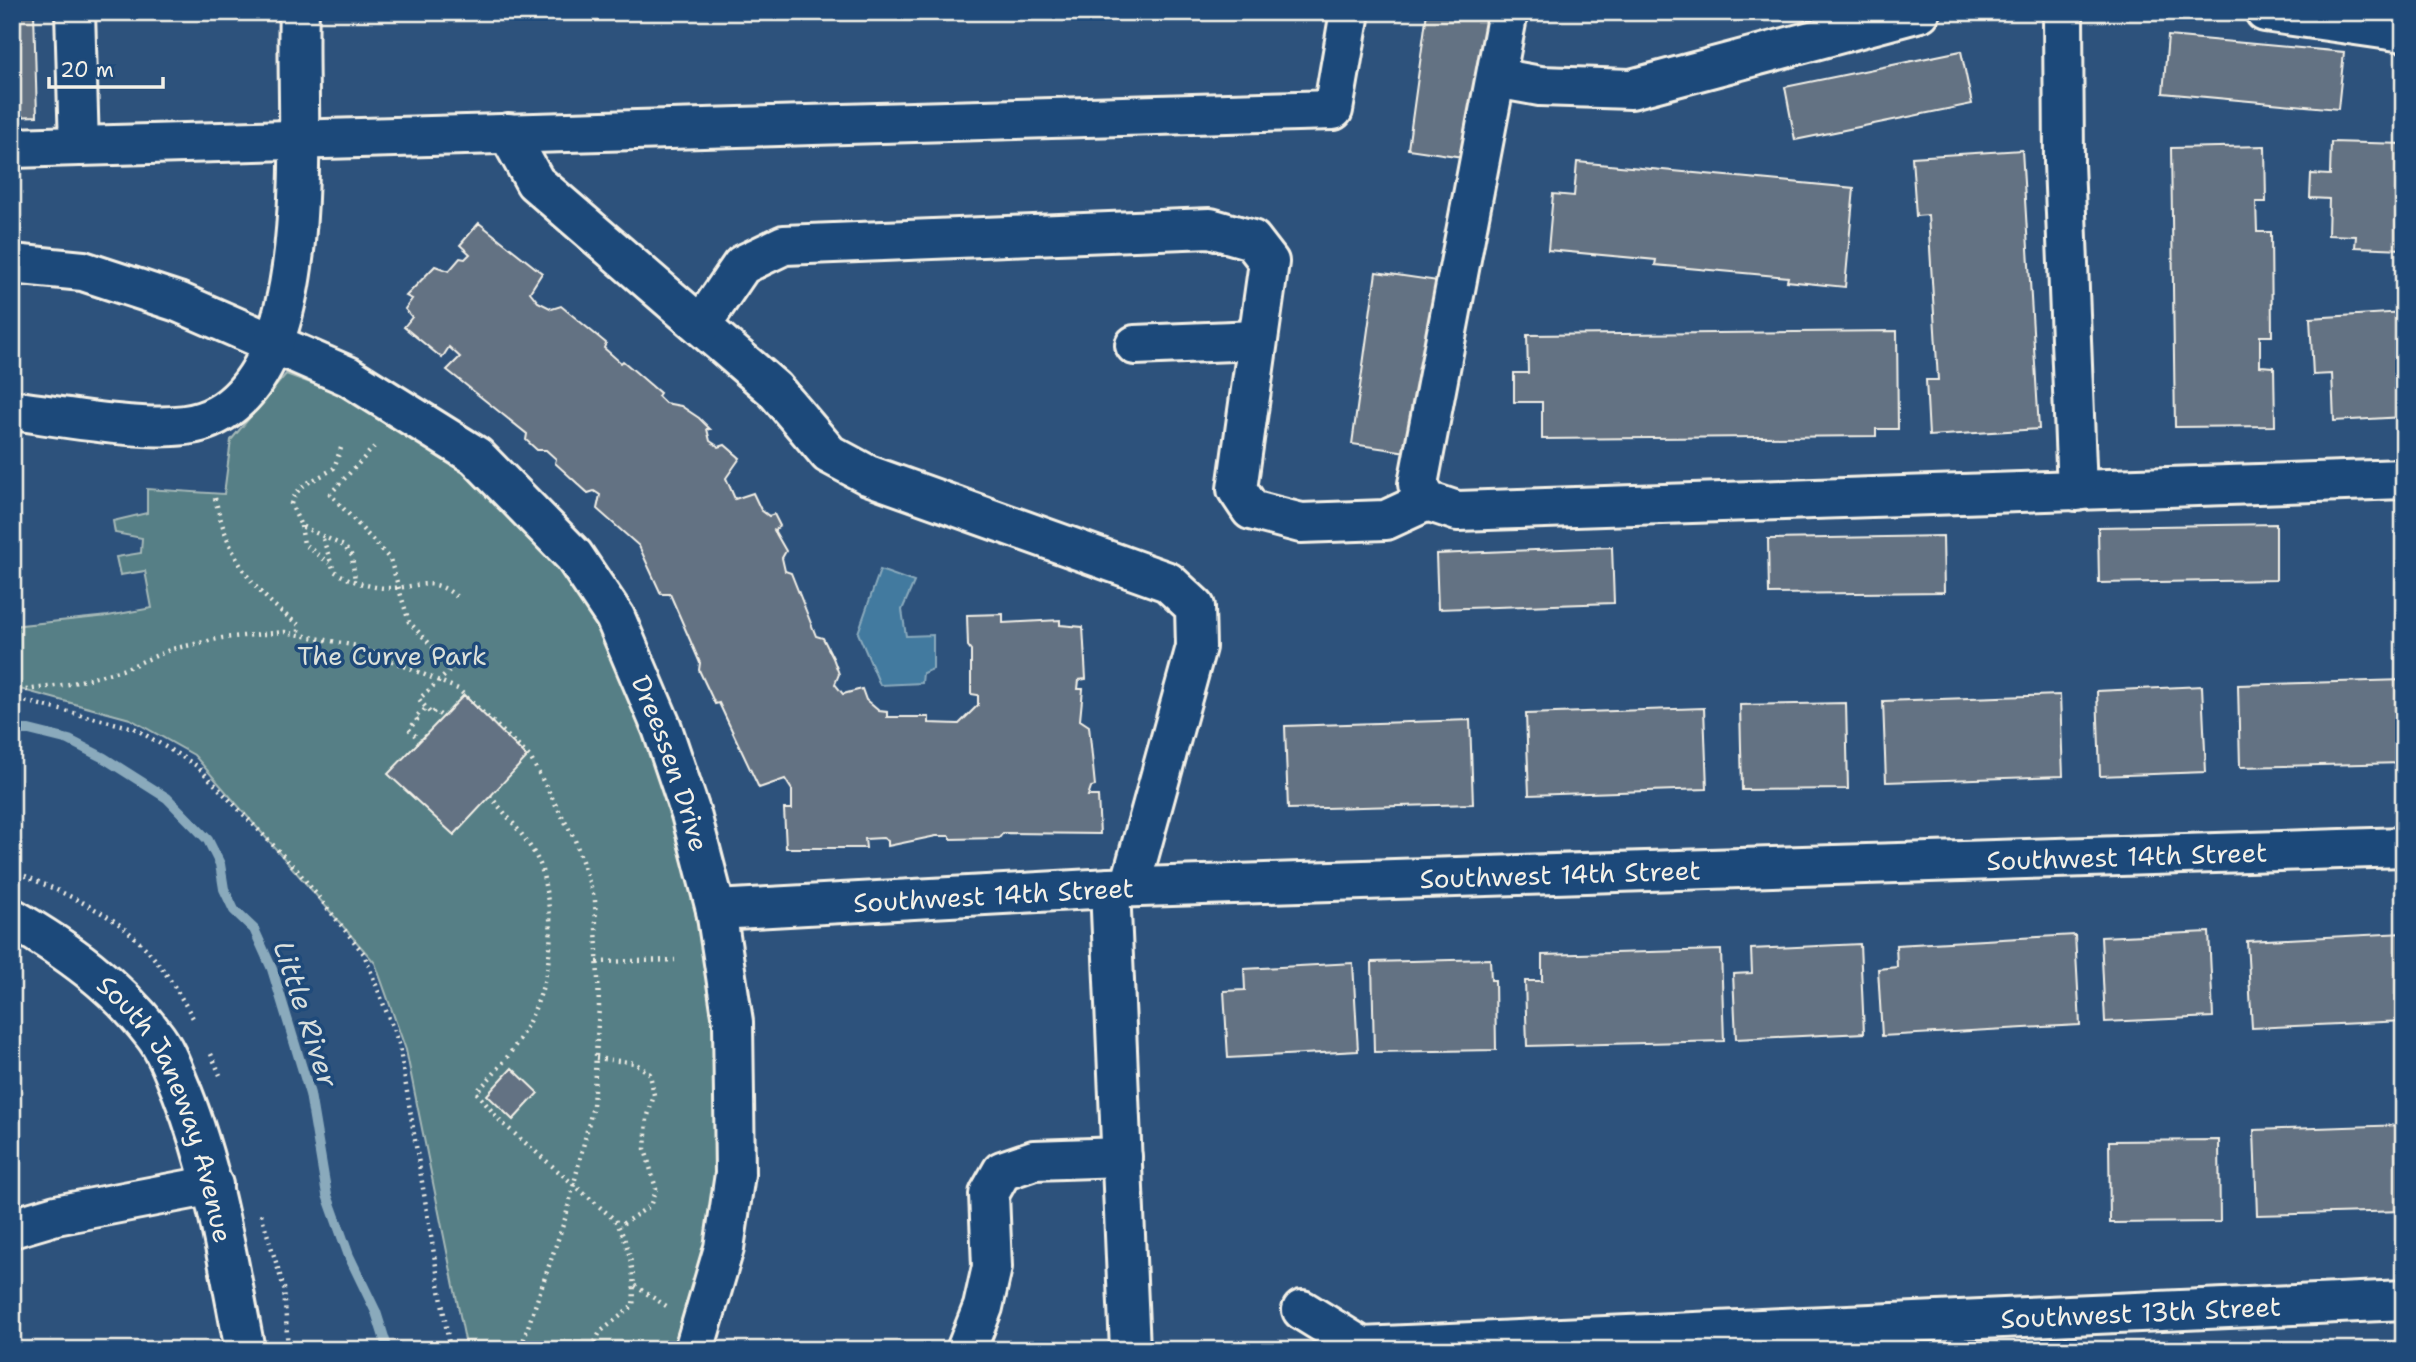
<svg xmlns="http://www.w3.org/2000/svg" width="2416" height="1362" font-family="'Shantell Sans',sans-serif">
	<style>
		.green { fill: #567f86; stroke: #a5b8b7; stroke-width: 2 }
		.water { fill: #437a9f; stroke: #8aaabc; stroke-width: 2 }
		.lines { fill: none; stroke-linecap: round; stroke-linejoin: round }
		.stream { stroke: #8aaabc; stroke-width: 10 }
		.building { fill: #647283; stroke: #f4f1e8; stroke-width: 2 }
		.minor-casing { stroke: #f4f1e8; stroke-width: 44 }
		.path { stroke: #f4f1e8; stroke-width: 4.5; stroke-dasharray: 2 5; stroke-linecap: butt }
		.minor { stroke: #1f4a7a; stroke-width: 38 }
		.labels { text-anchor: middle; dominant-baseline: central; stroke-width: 7; stroke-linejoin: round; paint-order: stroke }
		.park-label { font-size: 26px; fill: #dce0d9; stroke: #1f4a7a }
		.street-label { font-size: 26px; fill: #f4f1e8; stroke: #1f4a7a }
		.water-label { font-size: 28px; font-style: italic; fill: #d9dfdd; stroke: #1f4a7a }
	</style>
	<rect width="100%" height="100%" fill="#2d527c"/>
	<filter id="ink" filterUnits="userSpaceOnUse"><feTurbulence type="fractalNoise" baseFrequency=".0143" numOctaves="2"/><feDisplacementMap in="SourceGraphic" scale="14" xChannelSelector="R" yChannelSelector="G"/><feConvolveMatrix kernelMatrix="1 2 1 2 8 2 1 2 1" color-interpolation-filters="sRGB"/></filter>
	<g filter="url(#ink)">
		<!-- green -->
		<path class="green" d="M286,374l179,66 28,15 192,309 50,410 -41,176h-227l-61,-300 -31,-87 -181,-208 -64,-36 -118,-32v-61l96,-10 44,-8 -7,-37 -25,4 -4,-18 25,-4 1,-15 -27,-5 -2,-12 34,-8v-24l77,5 7,-54z"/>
		<!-- water -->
		<path class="water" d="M880,570l34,12 -12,28 4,26 27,-1v34l-10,4 -1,10 -42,2 -22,-52z"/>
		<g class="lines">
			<!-- stream -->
			<path class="stream" d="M12,730h17l40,10 35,18 63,40 41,42 12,24 4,25 10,21 20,19 18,40 38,125 17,101 22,61 27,56 12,38"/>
		</g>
		<!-- building -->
		<path class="building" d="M12,12h22l3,104 -25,1z
			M1427,12h63l-20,146 -62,-9z
			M2168,36l176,16 -6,57 -175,-16z
			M1961,51l11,53 -177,36 -10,-53z
			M2331,142l73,2v105l-49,-2 1,-11 -28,-1 1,-36 -19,-1 1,-24 19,1z
			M2265,146l1,56h-10l1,30h14l1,104h-12v30l14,1 1,59 -100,1 -4,-279z
			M2022,150l17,279 -110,7 -3,-56h12l-10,-165 -12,1 -4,-59z
			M1577,162l277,26 -9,99 -58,-6 1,-4 -133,-12 1,-5 -108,-10 5,-56 21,2z
			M479,223l63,50 -12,19 8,10 14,7 9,-3 45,37 -2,5 17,15 2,-2 37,32 -2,3 7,7 16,3 18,12 11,11h-3l3,12 9,6 6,-2 15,13 -14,20 9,21 18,-6 8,17 8,6 5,-2 6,12 -6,4 12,21 -4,7 3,13 6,2 25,63 7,2 10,20 6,16 -4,10 8,10 19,-5 4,11 13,11 8,1v5h42v6l30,1 19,-19v-10l-7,-1v-44l-3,-4 -1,-31 36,-1v9l57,-3v5l23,2 3,52 -7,1 -1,9h5l-3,31 9,6 6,60 -4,1 -3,9h10l2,38 -97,-1 -4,5 -49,1v-3h-14l-48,10v-5l-5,-3 -18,1 1,9h-80l-2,-39h8v-19l-7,-11 -26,9 -40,-85 -4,1 -16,-34 1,-7 -30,-69h-9l-22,-48 -42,-37 3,-14 -6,-4 -6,2 -33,-30 1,-4 -10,-9h-9l-11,-10 1,-6 -80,-64 13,-13 -11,-10 -7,11 -38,-31 8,-10 -7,-8 7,-10 -6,-3 29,-30 14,5 11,-13 5,1 5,-5 -10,-9z
			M1376,272l62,9 -24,172 -62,-9z
			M2404,312v105l-70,4 -2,-47 -19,1 -3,-57z
			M1897,331l1,98h-22v7l-334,3v-37h-28v-29h14l-1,-38z
			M2276,524v56l-177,3 -1,-56z
			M1943,536l1,56 -175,2 -1,-55z
			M1612,547l2,56 -176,6 -2,-55z
			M2404,680v83l-164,4 -2,-82z
			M2202,686l4,86 -106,4 -3,-85z
			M464,695l63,62 -73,78 -66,-61z
			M2060,695l3,81 -177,6 -3,-81z
			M1846,703l2,86 -106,1 -2,-85z
			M1704,708l3,81 -178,6 -3,-81z
			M1470,720l3,84 -185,5 -3,-83z
			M2209,932l4,85 -108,5 -4,-85z
			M2404,933v88l-152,7 -5,-87z
			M2075,935l5,90 -198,11 -4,-67 19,-2 -1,-22z
			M1860,944l4,89 -128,6 -3,-65 19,-1 -1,-24z
			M1721,950l3,91 -197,5 -2,-65h17v-26z
			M1490,959l1,21h4l1,70 -122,2 -2,-90z
			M1353,963l5,88 -130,7 -4,-67 21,-1 -1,-21z
			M512,1068l26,25 -25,27 -26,-25z
			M2404,1125v86l-147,4 -3,-85z
			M2219,1140l1,82 -110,1 -1,-82z"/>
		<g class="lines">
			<!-- minor casing -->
			<g class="minor-casing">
				<g id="minor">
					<path d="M75,12l4,134 1254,-36 17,-98"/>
					<path d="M1508,12l-90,472 9,17 30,10 947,-32"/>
					<path d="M2063,12l1,151 13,328"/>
					<path d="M2265,12l139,20"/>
					<path d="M1496,78l44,8 91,3 289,-77"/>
					<path d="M508,133l27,49 239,207 55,65 39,21 300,107 27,25 1,40 -66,240"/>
					<path d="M12,148l67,-2"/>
					<path id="s1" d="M12,264l71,7 95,31 170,74 128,80 98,100 41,61 47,111 29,86 25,96 17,112 2,152 -11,74 -30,102"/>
					<path d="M701,325l41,-60 42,-20 426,-17 42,12 17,22 -32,227 14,21 50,13 85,-3 41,-19"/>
					<path d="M1135,345l122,-5"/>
					<path d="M12,410c47,6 149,26 191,11 123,-43 91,-306 96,-409"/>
					<path d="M1110,888l20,462"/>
					<path id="s2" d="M716,910l394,-22 1294,-41"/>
					<path id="s3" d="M12,918c55,32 103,66 142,117 13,16 20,39 28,57 33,83 46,171 63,258"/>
					<path d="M12,1228l44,-13 157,-30"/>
					<path id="s4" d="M1302,1310l60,37 1042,-47"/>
					<path d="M966,1350l17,-43 9,-40 -3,-73 13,-23 32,-11 88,-3"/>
				</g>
			</g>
			<!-- path -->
			<path class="path" d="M374,447l-44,47 60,65 19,63 44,46 -34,31 12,15 4,-3 8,6
				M341,448l-7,20c-18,13 -36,14 -43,36l10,22 43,20 8,10 3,25
				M215,498c14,59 34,91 84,127v9
				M301,526l3,18 25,19
				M323,539l11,32c15,10 39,18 58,17 27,-1 42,-13 67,11
				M12,692l57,-8 53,-14 50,-21 50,-11 63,-6 72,14 101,43 72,68 45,83 20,60 4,106 -6,100 -27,110 -46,134
				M12,698l122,30 63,38 100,104 67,84 35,90 51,306
				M420,741l-11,-12 8,-9 -2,-3 12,-9
				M490,796c17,20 36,41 48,64 5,9 6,21 8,31 17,77 -15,149 -70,201l25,30 114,98c15,24 21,58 18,86l-33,26 -9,18
				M12,870c35,16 93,39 120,65 26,23 44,53 61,83
				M597,962l78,-2
				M211,1054l9,21
				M596,1058l39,5 15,11 4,21 -7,24 -2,30 11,40 -6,17 -31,20
				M261,1214l23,74 4,62
				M635,1286l33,21"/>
			<!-- minor -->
			<use href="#minor" class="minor"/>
		</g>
	</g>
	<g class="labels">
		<!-- park labels -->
		<g class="park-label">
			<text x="392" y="655">The Curve Park</text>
		</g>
		<!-- street labels -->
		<g class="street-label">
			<text stroke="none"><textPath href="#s1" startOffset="878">Dreessen Drive</textPath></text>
			<text stroke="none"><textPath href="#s2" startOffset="1412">Southwest 14th Street</textPath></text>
			<text stroke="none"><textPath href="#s2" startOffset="845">Southwest 14th Street</textPath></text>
			<text stroke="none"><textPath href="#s2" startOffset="278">Southwest 14th Street</textPath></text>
			<text stroke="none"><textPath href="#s3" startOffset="257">South Janeway Avenue</textPath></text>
			<text stroke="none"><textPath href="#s4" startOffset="850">Southwest 13th Street</textPath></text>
		</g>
		<!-- water labels -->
		<g class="water-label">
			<text transform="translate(306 1014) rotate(72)">Little River</text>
		</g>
	</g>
	<!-- margin -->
	<rect width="2416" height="1362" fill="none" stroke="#1f4a7a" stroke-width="42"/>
	<rect x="21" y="21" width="2374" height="1320" fill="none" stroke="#f4f1e8" stroke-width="2.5" filter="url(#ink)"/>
	<!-- scale -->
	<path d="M49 77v10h114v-10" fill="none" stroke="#f4f1e8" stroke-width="3.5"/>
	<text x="60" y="77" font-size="21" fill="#f4f1e8" stroke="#1f4a7a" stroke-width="5" paint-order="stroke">20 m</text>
</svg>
